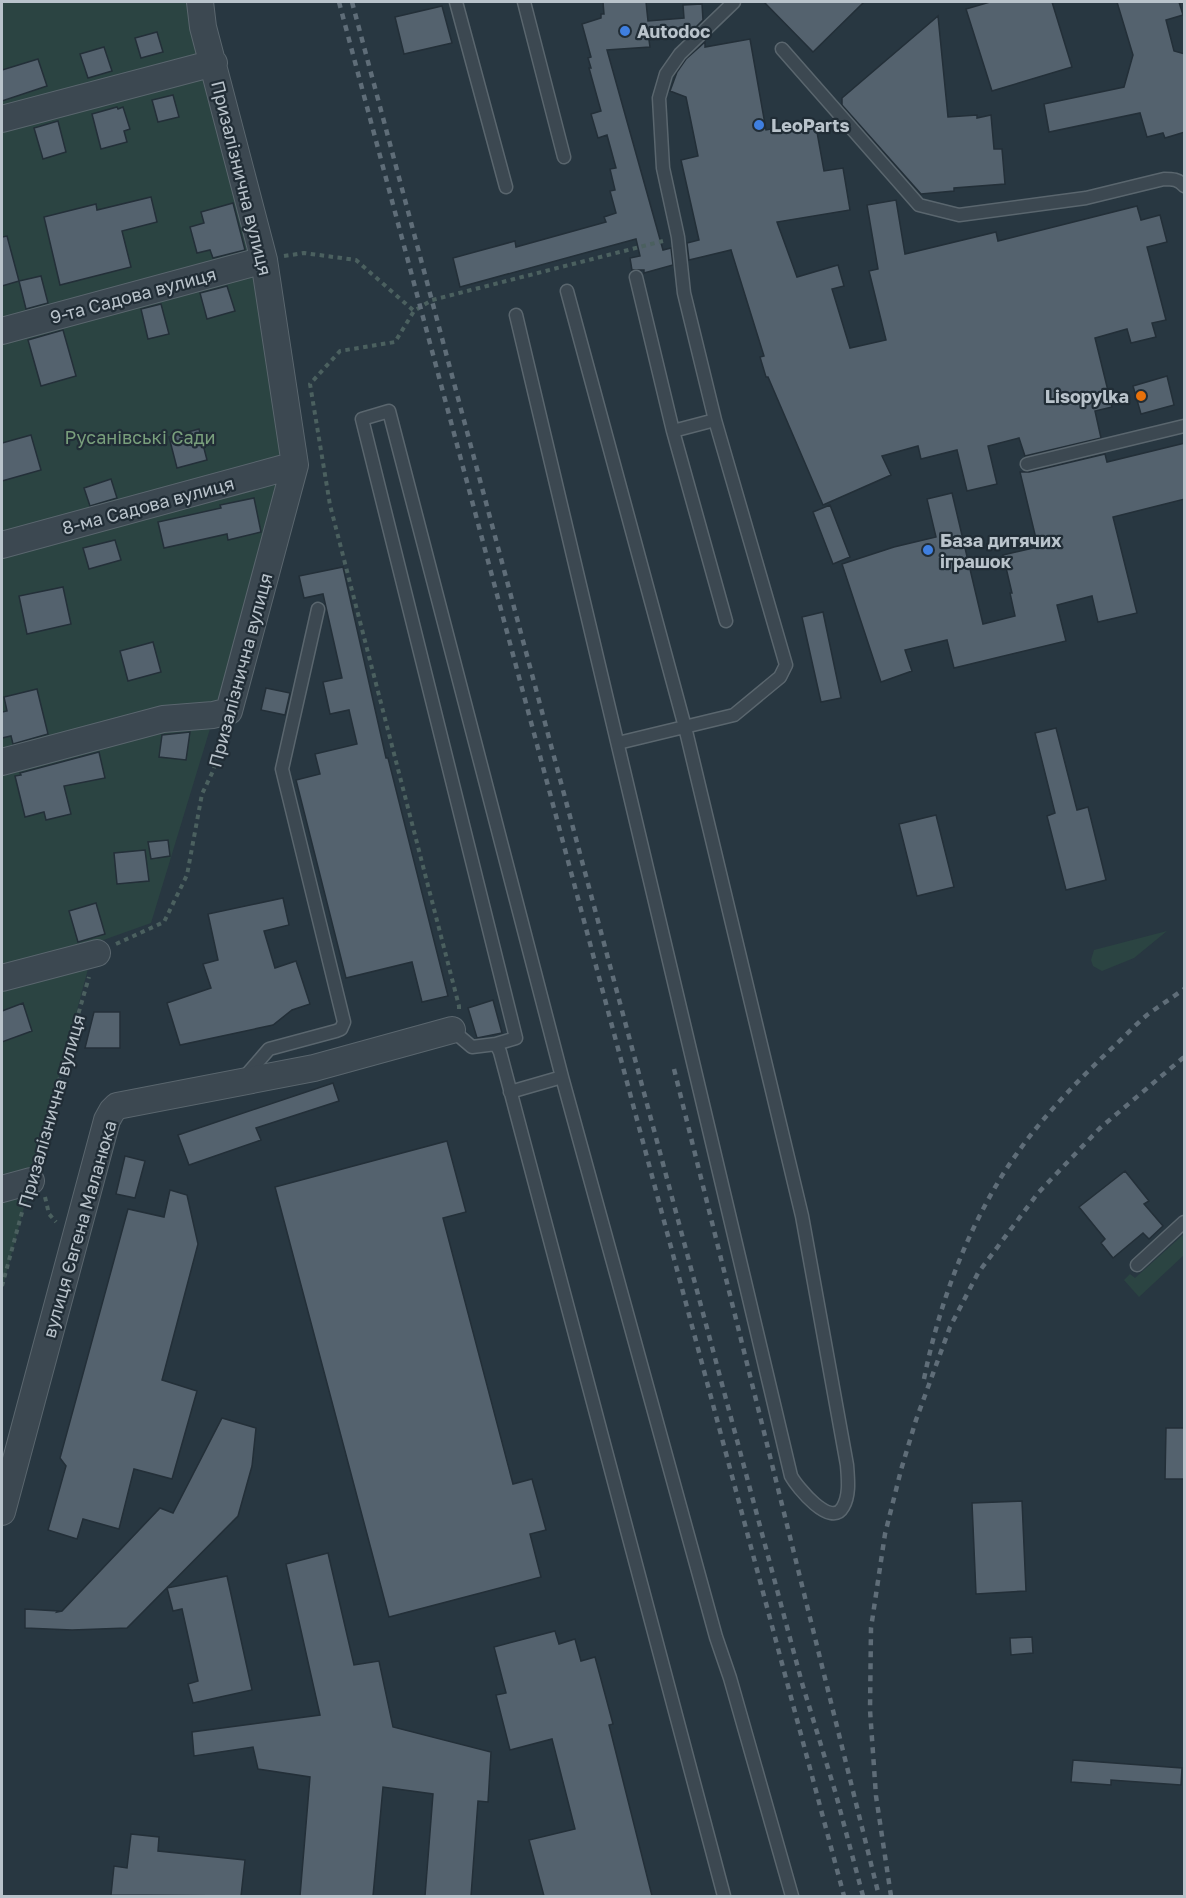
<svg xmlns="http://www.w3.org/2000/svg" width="1186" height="1898" font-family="'Golos Text',sans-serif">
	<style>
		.green { fill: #2b4442 }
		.building { fill: #54626e; stroke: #232f38; stroke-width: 1.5 }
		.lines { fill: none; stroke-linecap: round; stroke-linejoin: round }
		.service-casing { stroke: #5a666e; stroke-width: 15 }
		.minor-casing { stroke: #5a666e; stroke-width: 28 }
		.path { stroke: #4b605f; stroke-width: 4; stroke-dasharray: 4.5 4.5; stroke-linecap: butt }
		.service { stroke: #3c4851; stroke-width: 12 }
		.minor { stroke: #3c4851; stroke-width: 26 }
		.rail { stroke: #5f6d78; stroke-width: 4.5; stroke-dasharray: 6 6; stroke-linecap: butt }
		.shop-dot { fill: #3f7fe0; stroke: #212d36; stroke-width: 2 }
		.food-dot { fill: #e8710a; stroke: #212d36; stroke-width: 2 }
		.labels { text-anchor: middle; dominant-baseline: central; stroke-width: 4.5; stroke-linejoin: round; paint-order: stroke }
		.poi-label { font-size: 18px; font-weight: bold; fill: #b9c3cb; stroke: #212d36; text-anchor: start }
		.street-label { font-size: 18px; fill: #b9c3cb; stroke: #212d36 }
		.park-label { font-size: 18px; fill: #799f7c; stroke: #212d36 }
	</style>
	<rect width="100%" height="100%" fill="#283741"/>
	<!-- green -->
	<path class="green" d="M2,2h186l13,65 50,196 32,190 -7,8 6,31 -131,431 -56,20 -93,346z
		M1167,931l-33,27 -32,13 -9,-5 -2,-6 3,-10z
		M1184,1234v21l-45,42 -15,-17 6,-6 5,4z"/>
	<!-- building -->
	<path class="building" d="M603,2h43l2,19 36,-3 -1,-13 19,-1 1,16 -17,17 -37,3 1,7 -43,3 56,200 8,-2 2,17 -29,8v-3h-12l-2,-12 10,-2 -4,-17 -176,48 -7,-29 62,-17 1,6 90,-25 -2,-5 12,-4 -6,-22 5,-1 -5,-21 6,-1 -9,-33 -9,3 -7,-24 10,-3 -12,-43h2l-3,-10 3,-1 -9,-33 19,-6v-4h3z
		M764,2h100l-51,50z
		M990,2h62l20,65 -80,24 -26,-82z
		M1117,2h62l4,13 -17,5 8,31 11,3v78l-20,6 -2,-5 -16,4 -7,-24 -91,19 -5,-28 80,-17 9,-32z
		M442,6l10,37 -48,11 -9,-37z
		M938,16l10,101 29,-2v3l14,-3 3,34h8l3,35 -51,4v3l-33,3 -79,-89v-7z
		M157,32l6,20 -22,6 -6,-20z
		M750,39l16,91 49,-9 9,50 19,-3 7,42 -73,12 20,55 41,-12 6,21 -12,3 18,59 36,-8 -17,-69 9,-2 -11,-64 29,-5 9,54 91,-22 2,9 139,-35 4,14 19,-5 7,27 -20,5 19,73 -14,3 4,14 -25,6 -4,-14 -32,9 17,69 -17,4 6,27 -76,18 -6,-18 -31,8 9,38 -30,7 -10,-41 -36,9 -3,-13 -36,10 9,19 -68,30 -55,-128h-2l-6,-20 4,-1 -33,-106 -42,10 -2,-17 12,-3 -18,-80 17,-4 -12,-59 -16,-6 7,-19 9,-13 19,-17v5z
		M104,47l8,24 -24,7 -8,-24z
		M38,59l9,27 -45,15v-31z
		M173,95l6,22 -21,5 -6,-22z
		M117,107l1,2 5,-2 7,22 -6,2 3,11 -26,7 -9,-35z
		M58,121l8,31 -23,7 -9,-31z
		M151,197l6,25 -35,9 9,36 -71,18 -16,-68 52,-13 1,6z
		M233,203l12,47 -32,8 -3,-8 -13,3 -7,-26 14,-4 -3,-11z
		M7,236l12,45 -17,5v-49z
		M41,276l7,27 -22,6 -7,-28z
		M227,286l8,25 -28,8 -7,-26z
		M161,304l8,30 -21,5 -7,-30z
		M63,330l13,46 -35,10 -13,-46z
		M1167,376l7,29 -33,9 -8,-28z
		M199,429l8,31 -30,8 -8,-31z
		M31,435l10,35 -39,11v-38z
		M1185,443v56l-72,18 24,96 -39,9 -6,-26 -35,9 9,36 -112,27 -7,-28 -42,10 7,21 -31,11 -39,-118 52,-17 42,-10 -9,-38 25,-6 31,131 32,-8 -5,-23h2l-9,-38 35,-8 -18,-75h9l76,-18 2,8z
		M111,479l6,19 -27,8 -6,-18z
		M254,498l7,34 -33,8 -1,-6 -63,14 -6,-26 63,-14 -1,-3z
		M830,505l20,52 -17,7 -20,-52z
		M115,540l6,20 -32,9 -6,-21z
		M343,567l43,191h2l60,238 -26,6 -10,-40 -66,16 -50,-198 24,-6 -5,-20 42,-10 -8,-34 -19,4 -7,-32 19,-4 -19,-84 -19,4 -5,-22z
		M63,587l8,37 -44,10 -8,-38z
		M823,612l18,86 -20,4 -19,-85z
		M153,642l8,30 -33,9 -8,-30z
		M266,688l24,5 -5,22 -24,-5z
		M37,689l11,45 -35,10 -2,-8 -9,2v-26l5,-1 -3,-14z
		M1056,728l21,82 11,-3 18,73 -40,10 -19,-74 8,-3 -20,-80z
		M190,732l-4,28 -27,-3 3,-22z
		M99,752l6,26 -41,8 7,28 -25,6 -2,-8 -19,5 -10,-41 6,-1 -1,-2z
		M936,815l18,72 -37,9 -18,-72z
		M168,840l2,16 -19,3 -3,-17z
		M145,850l4,31 -32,3 -3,-31z
		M283,898l6,27 -25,6 11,37 21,-7 14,43 -18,6 -19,15 -93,20 -13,-42 44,-15 -8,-24 15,-4 -10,-46z
		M96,903l9,31 -27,8 -9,-31z
		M493,1000l9,33 -25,5 -9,-30z
		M23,1003l9,28 -30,11v-31z
		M94,1012h26v36h-35z
		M333,1083l6,18 -83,27 5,12 -72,25 -11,-30z
		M447,1141l19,71 -23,6 70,266 19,-5 14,51 -16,4 11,43 -152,40 -114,-430z
		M125,1156l20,5 -10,37 -19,-4z
		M1125,1171l24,30 -5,3 19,22 -14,13 -6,-6 -30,25 -12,-15 4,-4 -26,-32z
		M170,1190l17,5 11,49 -36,136 35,11 -25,88 -38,-10 -15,60 -36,-10 -6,20 -29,-9 18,-64 -6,-8 68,-249 36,8z
		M222,1418l34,10 -4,38 -14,50 -111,112 -55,2 -47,-2v-19l33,2 -1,1 5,-1 98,-103 13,5z
		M1166,1428h19v51h-20z
		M1022,1501l4,90 -50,3 -4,-91z
		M328,1553l26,112 25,-4 14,66 98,25 -3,50 -10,-1 -7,95h-46l8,-102 -50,-7 -10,109h-73l10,-119 -52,-8 -5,-22 -59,9 -2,-24 128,-17 -34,-151z
		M227,1576l25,114 -59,13 -5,-19 10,-3 -16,-72 -9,2 -6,-23z
		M555,1631l4,13 16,-5 6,22 14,-4 18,67 -4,1 43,171h-108l-15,-56 46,-11 -23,-90 -42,11 -14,-55 10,-2 -12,-46z
		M1032,1637l1,16 -22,2 -1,-17z
		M1073,1760l109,8 -1,17 -70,-5v5l-40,-3z
		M131,1834l28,3 -1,14 87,9 -4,36 -130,-1 3,-29 13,2z"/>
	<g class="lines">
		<!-- service casing -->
		<g class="service-casing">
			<path id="service" d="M456,2l50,185
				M524,2l40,155
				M782,49l137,156 40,10 127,-17 78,-19c8,0 15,0 20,7
				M636,277l37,154 53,190
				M516,315l275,1161c6,11 40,53 52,31 7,-12 5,-28 4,-42l-45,-249 -117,-489 -118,-436
				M673,431l42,-11
				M1027,464l157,-38
				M618,743l116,-28 46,-38 6,-12 -71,-245 -31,-127 -6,-56 -15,-69 -4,-70 7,-24 14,-20 54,-52
				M452,1030l20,17 24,-3 4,8 224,844
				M496,1044l20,-6 -154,-619 27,-8 173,666
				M243,1079l26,-30 67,-18 5,-2 3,-7 -62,-253 36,-160
				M510,1092l52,-15 154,560 14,41 62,218
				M1137,1265l47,-43"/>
		</g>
		<!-- minor casing -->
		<g class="minor-casing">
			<path id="minor" d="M2,119l212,-56
				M2,331l262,-71
				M2,545l293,-80
				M2,762l161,-43 50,-4 16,-4 66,-246 -31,-205 -61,-233 -3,-25
				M2,978l95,-25
				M2,1189l29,-8
				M2,1512l105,-392 5,-9 5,-5 197,-38 138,-38"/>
		</g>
		<!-- path -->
		<path class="path" d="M284,256l20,-3 52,7 58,51
			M116,944l48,-22 23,-47 15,-81 11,-23 10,-36
			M459,1009v-3l-129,-501 -20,-121 30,-33 55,-9 19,-31 18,-11 231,-59
			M36,1160l53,-183
			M45,1197l4,17 7,8
			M2,1286l22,-81"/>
		<!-- service -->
		<use href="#service" class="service"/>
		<!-- minor -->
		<use href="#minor" class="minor"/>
		<!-- rail -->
		<path class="rail" d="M339,2l505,1894
			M352,2l450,1681 33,108 28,105
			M674,1069l205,827
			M924,1379c14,-70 39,-139 76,-200 30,-49 70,-91 110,-129 12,-11 24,-24 37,-35 12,-9 25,-17 37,-26
			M891,1896l-15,-100 -6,-86 1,-82 14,-94 16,-64 15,-50 34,-93 28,-54 60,-80 62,-65 84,-71"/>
	</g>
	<!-- markers -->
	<g class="shop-dot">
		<circle cx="625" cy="31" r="6"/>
		<circle cx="759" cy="125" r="6"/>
		<circle cx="928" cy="550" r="6"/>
	</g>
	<circle class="food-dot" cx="1141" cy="396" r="6"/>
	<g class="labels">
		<!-- poi labels -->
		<g class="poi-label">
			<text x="637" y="31">Autodoc</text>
			<text x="771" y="125">LeoParts</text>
			<text x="1129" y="396" text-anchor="end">Lisopylka</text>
			<text x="940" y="540">База дитячих<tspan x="940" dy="21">іграшок</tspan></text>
		</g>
		<!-- street labels -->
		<g class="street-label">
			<text transform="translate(242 178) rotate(76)">Призалізнична вулиця</text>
			<text transform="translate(133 295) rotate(-15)">9-та Садова вулиця</text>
			<text transform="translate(148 505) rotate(-15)">8-ма Садова вулиця</text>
			<text transform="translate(240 670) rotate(-75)">Призалізнична вулиця</text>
			<text transform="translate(51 1111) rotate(-74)">Призалізнична вулиця</text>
			<text transform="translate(79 1229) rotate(-74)">вулиця Євгена Маланюка</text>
		</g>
		<!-- park labels -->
		<g class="park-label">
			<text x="140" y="437">Русанівські Сади</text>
		</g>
	</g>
	<!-- border -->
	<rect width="1186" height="1898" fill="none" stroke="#b9c3cb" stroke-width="6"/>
</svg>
